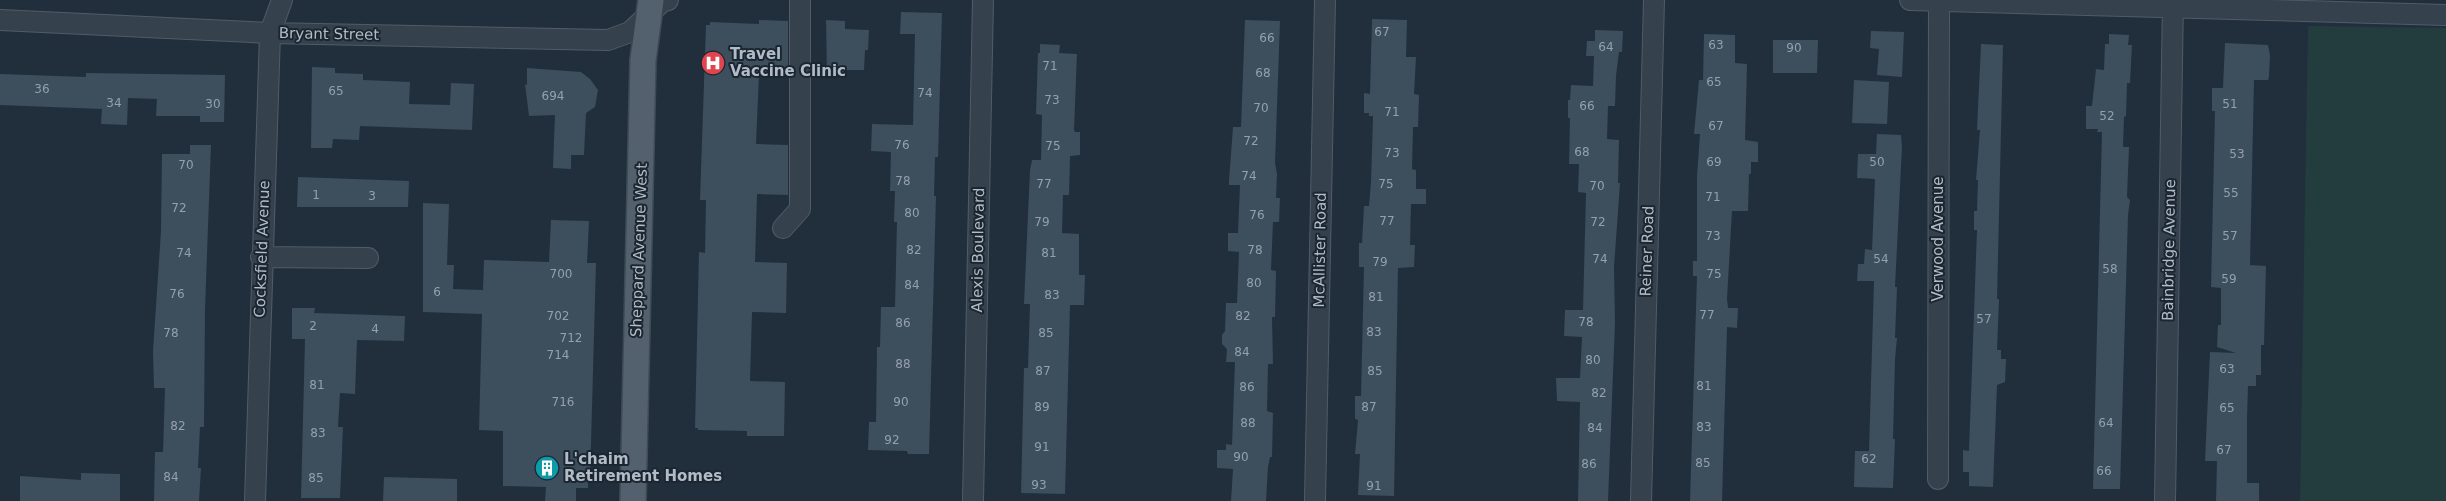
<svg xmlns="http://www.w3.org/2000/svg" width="2446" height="501" font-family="'DejaVu Sans',sans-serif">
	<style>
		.green { fill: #233d3e }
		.building { fill: #3d4e5c }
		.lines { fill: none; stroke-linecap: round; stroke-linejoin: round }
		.minor-casing { stroke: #515c67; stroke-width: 22 }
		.major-casing { stroke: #3f4a55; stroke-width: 28 }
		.minor { stroke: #35414d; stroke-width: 20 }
		.major { stroke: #53606d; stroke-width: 25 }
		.labels { text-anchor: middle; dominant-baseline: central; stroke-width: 4; stroke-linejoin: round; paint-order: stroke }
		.number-label { font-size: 12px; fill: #94a0ad }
		.street-label { font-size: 15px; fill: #b1bcc8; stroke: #1b2631 }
		.poi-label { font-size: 15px; font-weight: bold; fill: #b1bcc8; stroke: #1b2631; text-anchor: start }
	</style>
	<rect width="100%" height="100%" fill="#212f3d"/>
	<!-- green -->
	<path class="green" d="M2308,26l138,2v473h-146z"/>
	<!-- building -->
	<path class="building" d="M901,12l41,1 -4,144h-3l-1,39h2l-7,258h-21l-1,-3 -39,-1 1,-28h7l1,-75h3l1,-40h14l2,-85h-3l1,-31h-5l1,-39 -20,-1 1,-27 41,1 2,-91h-15z
		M1372,19l35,1 -1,37h10l-2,37 5,1 -1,32h-5l-1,42 4,1v19h10v15h-15l-1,41h5l-1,22 -16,1 -4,228 -36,-1 2,-41h-5l3,-34 -3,-1v-23h6l3,-129h-5v-24h3l2,-37h5l2,-24 2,-66h-4v-3h-5v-20l6,1z
		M759,20l29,1v54l-29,-1 -3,70 32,1v50l-31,-1 -2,68 32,1 -1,50 -34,-1 -2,69 35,1 -1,54h-37v-5l-49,-1v-2h-3l4,-176 6,1 1,-53h-6l6,-175h4v-3l49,2z
		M826,20l19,1v8l24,1 -1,20h-3l-1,20h-20l-1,6 -16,-1z
		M1245,20l35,1 -5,142 2,11 -1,24h4l-1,24h-6l-2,48 5,1 -1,46h-3l1,47h-5l-1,47 6,2 -1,44h-2l-2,10 -2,34h-35l2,-32 -16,-1v-18h9v-6l6,1 3,-83h-9l1,-13 -5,-5v-9l3,-4 1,-28h11l2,-51 -11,-1v-18h10l2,-48h-11v-4l4,-54h8z
		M1595,30l28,1 -1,21h-3l-3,24 -1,30h-7l-1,33 12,1 -1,43h2l-6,84 1,56 -7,178h-30l2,-99 -23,-1 -1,-23h24l2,-41 -18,-1 1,-26h18l3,-117 -8,-1 1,-28h-10l1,-46h-2v-18h2l1,-15 22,1 1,-30h-8l1,-15h8z
		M1871,31l33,1 -2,45 -25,-2 2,-26 -9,-1z
		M1704,34l31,1v28l12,1 -2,76 13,2v20h-7v12h-2l-1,37h-16l-5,88 1,9h10l-1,20 -10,-1 -5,174h-32l7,-225h-4v-15h4v-85l3,-42h-6l5,-54h4z
		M2109,34l20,1 -1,10h4l-2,38h-3l-1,33 -2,1 -1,30h6l-2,50 3,3 -2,15 -8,274h-27l9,-357h-5l1,-3h-12v-23h6l4,-37 8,1 1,-26h4z
		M1773,40h45l-1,33h-44z
		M2225,43l43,2 2,10 -1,22 -1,3h-14l-4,185 16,1 -2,79h-3v30h-5v11h-8l-1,32v65h12v18h-43l1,-40h-12l5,-109 26,1 -19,-6 1,-22h3v-37l-10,-1 4,-176h-3v-23h11z
		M1040,44l20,1 -1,8 18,1 -3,76 1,2h5v23l-10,1 -1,39h-6l-1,38 17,1v41h6l-1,30h-14l-5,189 -44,-1 3,-125h4l2,-64h-6l6,-134 2,-10h9l1,-45 -6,-1 2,-61h2z
		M1981,44l22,1 -6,254h2l-2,51h4v9h5l-1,23 -8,3 -4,102 -24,-1v-14h-6v-22l6,1 8,-221h-3v-19h3l1,-31h-2l4,-50h-3z
		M312,67l23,1v5l28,1v6l47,2 -1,22 41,1 1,-22 23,1 -2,46 -112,-4 -1,14 -26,-1 -1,9h-21z
		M527,68l54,4 9,7 8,11 -3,17 -9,6 -2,42h-13v14l-18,-1 2,-53 -26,1 -4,-32 2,1z
		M86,73l139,2 -1,47h-24v-6h-44l1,-17 -29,-1 -1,27 -26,-1 1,-15 -102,-4v-31l86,3z
		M1854,80l35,2 -2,42 -35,-1z
		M1877,134l24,1 1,12 -7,140h2l-2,51h2l-2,21 -2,80h2l-2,49 -39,-1 1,-36h14l5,-170h-17l1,-17h6l1,-15 7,1 3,-71 -18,-1 1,-24h18z
		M190,145h21l-6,164 -1,118h-4l-2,41h3l-2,33h-45l1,-49h8l2,-64h-11l-1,-37 8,-120 1,-77h28z
		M298,177l111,4 -1,26h-111z
		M423,203l26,1 -2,61h7l-1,24 30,1 1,-30 65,2 2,-42 38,1 -2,42h9l-6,217h-2v8h-12v13h-31l1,-14 -43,-1v-55l-24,-1 3,-116 -59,-2z
		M292,308h23l-1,5 91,3 -1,25 -47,-1 -2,54 -15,-1 -2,34h5l-3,71h-39l4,-159h-13z
		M81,473l39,1v27h-100v-25l61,4z
		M384,477l73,2v22h-74z"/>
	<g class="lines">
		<!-- minor casing -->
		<g class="minor-casing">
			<path id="minor" d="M1910,0l536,15
				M0,20l270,13 338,7 22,-8 32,-30 6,-2
				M783,228l17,-19v-209
				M261,257l107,1
				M1938,479l1,-479
				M255,501l15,-468 12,-33
				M973,501l10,-501
				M1315,501l10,-501
				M1641,501l13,-501
				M2165,501l8,-501"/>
		</g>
		<!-- major casing -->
		<g class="major-casing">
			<path id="major" d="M633,501l10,-441 8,-60"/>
		</g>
		<!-- minor -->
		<use href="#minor" class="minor"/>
		<!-- major -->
		<use href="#major" class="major"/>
	</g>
	<!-- icons -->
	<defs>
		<g id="hospital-disc" transform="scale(1.25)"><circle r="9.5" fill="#e0444e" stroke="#1b2631"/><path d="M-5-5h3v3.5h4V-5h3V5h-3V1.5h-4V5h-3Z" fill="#fff"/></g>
		<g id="building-disc" transform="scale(1.25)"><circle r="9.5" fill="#0f9aa8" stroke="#1b2631"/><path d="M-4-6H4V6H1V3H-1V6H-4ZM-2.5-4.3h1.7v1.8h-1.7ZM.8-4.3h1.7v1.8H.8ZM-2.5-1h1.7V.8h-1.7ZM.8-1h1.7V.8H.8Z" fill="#fff"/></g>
	</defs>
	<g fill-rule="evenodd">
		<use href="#hospital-disc" x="713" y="63"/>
		<use href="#building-disc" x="547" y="468"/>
	</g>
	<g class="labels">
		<!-- number labels -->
		<g class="number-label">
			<text x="1382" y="32">67</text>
			<text x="1267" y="38">66</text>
			<text x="1716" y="45">63</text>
			<text x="1606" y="47">64</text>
			<text x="1794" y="48">90</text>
			<text x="1050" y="66">71</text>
			<text x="1263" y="73">68</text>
			<text x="1714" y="82">65</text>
			<text x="42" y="89">36</text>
			<text x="336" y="91">65</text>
			<text x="925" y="93">74</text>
			<text x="553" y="96">694</text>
			<text x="1052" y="100">73</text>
			<text x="114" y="103">34</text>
			<text x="213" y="104">30</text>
			<text x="2230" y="104">51</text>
			<text x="1587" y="106">66</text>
			<text x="1261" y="108">70</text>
			<text x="1392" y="112">71</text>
			<text x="2107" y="116">52</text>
			<text x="1716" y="126">67</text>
			<text x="1251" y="141">72</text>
			<text x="902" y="145">76</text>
			<text x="1053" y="146">75</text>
			<text x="1582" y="152">68</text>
			<text x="1392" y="153">73</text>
			<text x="2237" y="154">53</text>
			<text x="1714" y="162">69</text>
			<text x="1877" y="162">50</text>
			<text x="186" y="165">70</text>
			<text x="1249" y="176">74</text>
			<text x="903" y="181">78</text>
			<text x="1044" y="184">77</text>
			<text x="1386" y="184">75</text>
			<text x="1597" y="186">70</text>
			<text x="2231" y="193">55</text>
			<text x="316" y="195">1</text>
			<text x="372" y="196">3</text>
			<text x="1713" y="197">71</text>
			<text x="179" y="208">72</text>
			<text x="912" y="213">80</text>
			<text x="1257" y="215">76</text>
			<text x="1387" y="221">77</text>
			<text x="1042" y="222">79</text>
			<text x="1598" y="222">72</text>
			<text x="1713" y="236">73</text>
			<text x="2230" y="236">57</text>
			<text x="914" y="250">82</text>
			<text x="1255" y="250">78</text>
			<text x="184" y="253">74</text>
			<text x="1049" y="253">81</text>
			<text x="1600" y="259">74</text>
			<text x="1881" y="259">54</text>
			<text x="1380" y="262">79</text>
			<text x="2110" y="269">58</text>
			<text x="561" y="274">700</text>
			<text x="1714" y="274">75</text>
			<text x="2229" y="279">59</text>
			<text x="1254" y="283">80</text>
			<text x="912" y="285">84</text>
			<text x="437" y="292">6</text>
			<text x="177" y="294">76</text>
			<text x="1052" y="295">83</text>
			<text x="1376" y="297">81</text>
			<text x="1707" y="315">77</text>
			<text x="558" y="316">702</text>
			<text x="1243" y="316">82</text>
			<text x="1984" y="319">57</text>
			<text x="1586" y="322">78</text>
			<text x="903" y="323">86</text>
			<text x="313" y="326">2</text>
			<text x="375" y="329">4</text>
			<text x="1374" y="332">83</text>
			<text x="171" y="333">78</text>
			<text x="1046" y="333">85</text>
			<text x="571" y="338">712</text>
			<text x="1242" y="352">84</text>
			<text x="558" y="355">714</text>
			<text x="1593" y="360">80</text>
			<text x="903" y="364">88</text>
			<text x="2227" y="369">63</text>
			<text x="1043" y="371">87</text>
			<text x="1375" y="371">85</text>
			<text x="317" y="385">81</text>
			<text x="1704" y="386">81</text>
			<text x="1247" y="387">86</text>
			<text x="1599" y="393">82</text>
			<text x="563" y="402">716</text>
			<text x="901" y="402">90</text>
			<text x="1042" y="407">89</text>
			<text x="1369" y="407">87</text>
			<text x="2227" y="408">65</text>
			<text x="1248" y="423">88</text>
			<text x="2106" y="423">64</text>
			<text x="178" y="426">82</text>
			<text x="1704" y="427">83</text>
			<text x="1595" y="428">84</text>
			<text x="318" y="433">83</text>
			<text x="892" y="440">92</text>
			<text x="1042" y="447">91</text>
			<text x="2224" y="450">67</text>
			<text x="1241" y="457">90</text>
			<text x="1869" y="459">62</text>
			<text x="1703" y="463">85</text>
			<text x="1589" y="464">86</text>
			<text x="2104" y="471">66</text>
			<text x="171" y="477">84</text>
			<text x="316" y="478">85</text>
			<text x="1039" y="485">93</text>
			<text x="1374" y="486">91</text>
		</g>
		<!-- street labels -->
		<g class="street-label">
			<text transform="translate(329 34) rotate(1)">Bryant Street</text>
			<text transform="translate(1938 239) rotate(-90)">Verwood Avenue</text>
			<text transform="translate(262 249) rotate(-88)">Cocksfield Avenue</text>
			<text transform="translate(639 250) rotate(-88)">Sheppard Avenue West</text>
			<text transform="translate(978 250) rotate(-89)">Alexis Boulevard</text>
			<text transform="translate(1320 250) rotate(-89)">McAllister Road</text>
			<text transform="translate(2169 250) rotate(-89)">Bainbridge Avenue</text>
			<text transform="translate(1647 251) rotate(-88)">Reiner Road</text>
		</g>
		<!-- poi labels -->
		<g class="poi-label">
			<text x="730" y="54">Travel<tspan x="730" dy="17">Vaccine Clinic</tspan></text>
			<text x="564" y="459">L'chaim<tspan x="564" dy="17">Retirement Homes</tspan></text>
		</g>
	</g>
</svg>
